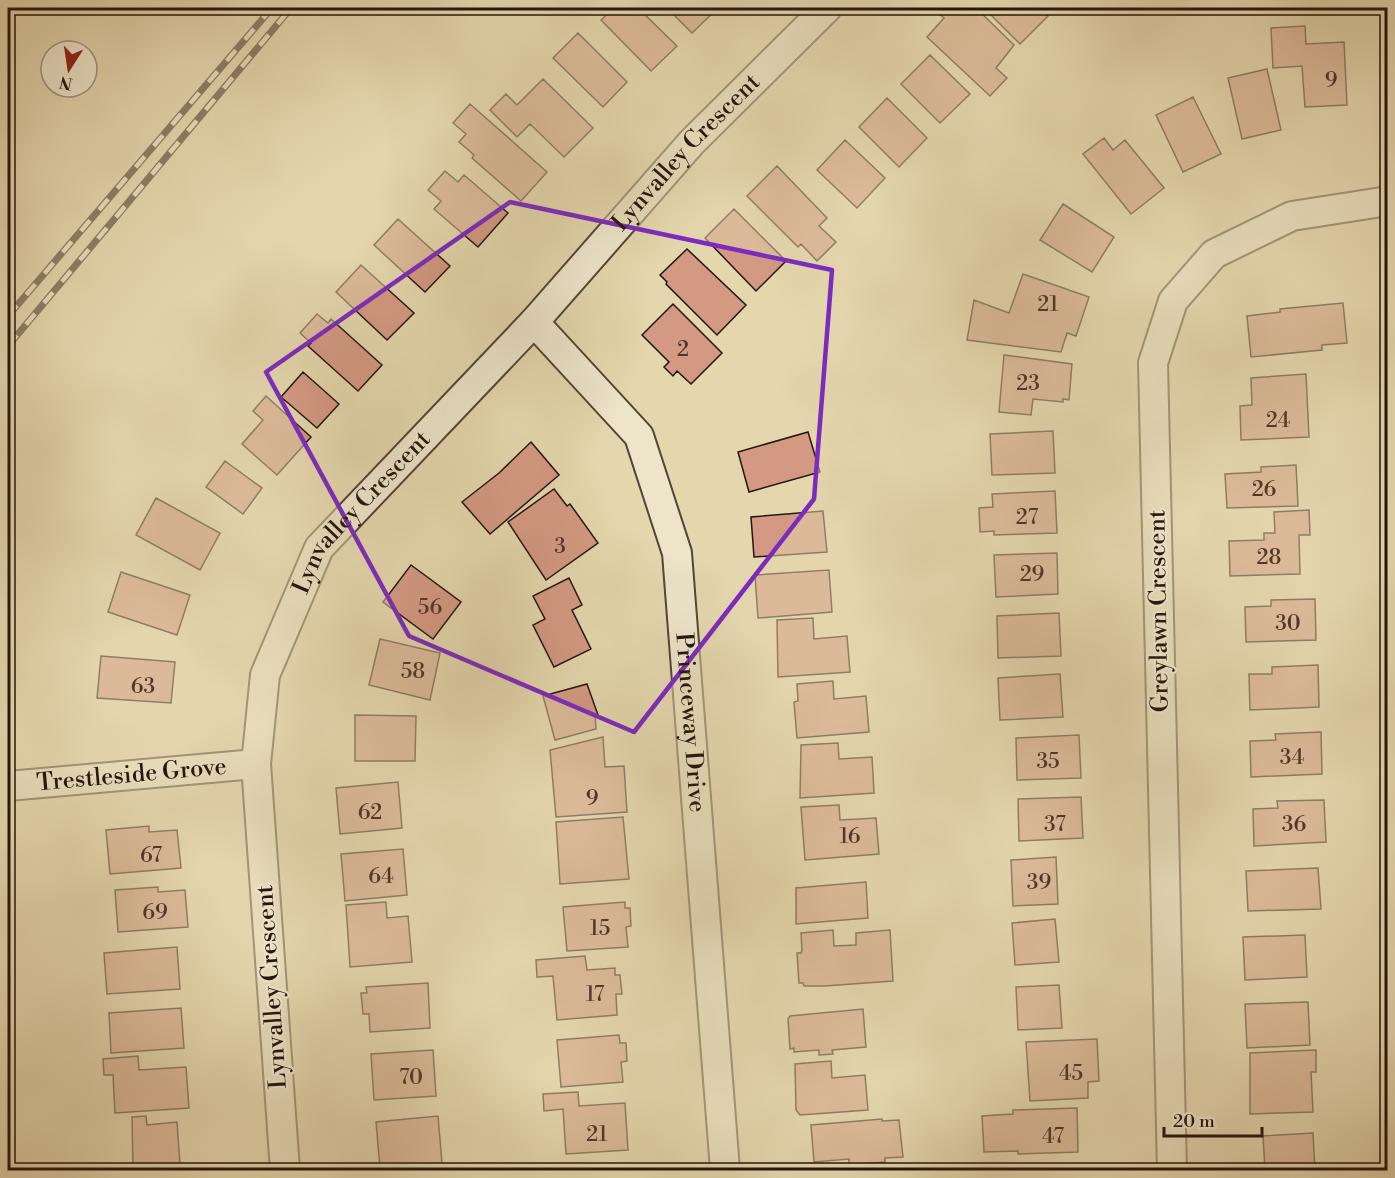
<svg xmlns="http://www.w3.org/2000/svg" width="1395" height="1178" font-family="'Libre Bodoni',serif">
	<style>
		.building { fill: #d39982; stroke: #24150d; stroke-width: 1.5 }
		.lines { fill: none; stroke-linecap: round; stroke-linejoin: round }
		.minor-casing { stroke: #544535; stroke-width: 32 }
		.minor { stroke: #ede4ca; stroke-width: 28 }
		.rail-casing { stroke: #24150d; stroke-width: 7 }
		.rail { stroke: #ede4ca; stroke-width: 4.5; stroke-dasharray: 14; stroke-linecap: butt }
		.marked { fill: none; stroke: #7b2cbf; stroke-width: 4.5; stroke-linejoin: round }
		.labels { text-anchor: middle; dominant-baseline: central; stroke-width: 4.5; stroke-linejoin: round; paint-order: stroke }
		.number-label { font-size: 21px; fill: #50362a }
		.street-label { font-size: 24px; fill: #24150d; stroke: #ede4ca }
	</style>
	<rect width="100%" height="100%" fill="#e4d6ad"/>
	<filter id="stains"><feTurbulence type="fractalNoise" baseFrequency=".00333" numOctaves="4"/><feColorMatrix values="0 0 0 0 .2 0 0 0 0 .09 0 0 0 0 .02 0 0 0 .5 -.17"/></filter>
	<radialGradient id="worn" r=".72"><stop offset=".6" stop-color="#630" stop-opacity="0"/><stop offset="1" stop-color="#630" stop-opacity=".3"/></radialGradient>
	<!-- building -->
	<path class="building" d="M614,8h24l39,38 -26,25 -50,-51z
		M667,8h51l-26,25z
		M945,8l14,2 17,-2 38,37 -18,23 11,10 -17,18 -63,-59 17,-19 -5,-4z
		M984,8h55l9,8 -28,28z
		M1305,26l1,18 38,-2 3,63 -42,2 -3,-41 -29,2 -2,-40z
		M578,33l49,49 -24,25 -50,-49z
		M930,55l40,39 -30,29 -39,-39z
		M1267,69l14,61 -39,9 -14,-61z
		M543,79l50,49 -29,29 -34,-33 -13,13 -27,-27 16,-16 11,11z
		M1193,97l28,57 -38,18 -27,-57z
		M887,98l40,40 -28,29 -40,-40z
		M470,104l77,68 -26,29 -49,-43 2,-3 -15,-13 7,-8 -13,-11z
		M1104,138l9,12 12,-10 39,48 -33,26 -48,-60z
		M845,140l40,38 -28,30 -40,-38z
		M777,166l50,52 -8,8 17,16 -19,19 -16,-17 -3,3 -51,-51z
		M445,171l13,11 6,-7 44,38 -30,34 -44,-38 7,-8 -13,-11z
		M1063,204l51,33 -22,35 -52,-32z
		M734,209l52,52 -30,30 -51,-53z
		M398,219l52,47 -25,26 -51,-47z
		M687,249l59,56 -29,30 -51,-51 1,-2 -7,-7z
		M361,265l53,48 -27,27 -51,-48z
		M1023,274l66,23 -13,39 -9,-3 -6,19 -94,-12 7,-40 35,13z
		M1343,303l4,40 -25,2v5l-71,7 -4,-41 33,-4v-3z
		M673,304l49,49 -31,31 -14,-13 -4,5 -9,-9 5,-5 -27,-27z
		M317,314l11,9 3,-4 51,46 -24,26 -50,-45 3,-3 -11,-10z
		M1004,355l68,9 -3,36 -6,-1v3l-30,-3 -2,16 -32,-3z
		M303,372l36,32 -22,24 -36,-31z
		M1306,374l3,63 -68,3 -1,-34 12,-1 -1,-27z
		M266,396l45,41 -34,38 -35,-31 21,-24 -10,-9z
		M1053,431l2,42 -63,2 -2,-41z
		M808,432l12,40 -71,20 -11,-40z
		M531,442l28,33 -69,59 -28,-32 37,-29z
		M225,461l37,27 -19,26 -37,-27z
		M1296,465l2,41 -71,2 -2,-34 36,-2v-5z
		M554,489l13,17 3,-2 28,39 -52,37 -38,-58z
		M1055,491l2,42 -63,2v-4l-14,1 -1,-24 14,-1 -1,-13z
		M156,498l64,35 -20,37 -64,-35z
		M1309,510l1,25h-11l1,39 -70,2 -1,-35 35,-1v-7h11l-1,-21z
		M823,511l4,41 -73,5 -3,-40z
		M1057,553l1,41 -62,3 -2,-42z
		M411,565l50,37 -28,37 -50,-37z
		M829,570l3,42 -74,6 -3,-43z
		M121,572l69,23 -13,40 -69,-23z
		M569,578l13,27 -10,5 19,39 -37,18 -21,-42 12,-6 -12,-23z
		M1315,599l1,41 -70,2 -1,-35 26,-1v-6z
		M1059,613l2,43 -63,2 -1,-42z
		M813,618l1,21 33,-3 3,36 -72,5 -1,-57z
		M380,639l60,14 -10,47 -61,-15z
		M101,656l74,6 -4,41 -74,-5z
		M1318,665l1,42 -69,3 -1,-36h23v-7z
		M1060,674l3,43 -63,3 -2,-42z
		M833,681l1,18 32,-3 3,36 -72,6 -3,-36 4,-1 -1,-17z
		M587,684l11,31h-3l1,14 -41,11 -12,-44z
		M355,715l61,1 -1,45h-60z
		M1321,732l1,42 -71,3 -1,-36 26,-1 -1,-6z
		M1079,735l2,43 -64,2 -1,-42z
		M603,737l2,30 19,-1 3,46 -71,5 -6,-67z
		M838,743l1,16 33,-2 2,36 -74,5 1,-53z
		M398,782l4,46 -62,6 -4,-46z
		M1081,797l2,41 -64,3 -1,-42z
		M1324,800l2,42 -72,4 -1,-37 25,-1 -1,-7z
		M839,805l1,15 36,-2 3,36 -74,6 -4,-53z
		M623,817l6,62 -69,5 -4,-62z
		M149,826v6l28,-2 4,38 -71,6 -4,-44z
		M403,849l4,46 -62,6 -4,-47z
		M1056,857l2,47 -45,2 -2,-46z
		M1318,868l3,41 -73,2 -2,-40z
		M866,882l2,36 -72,6v-36z
		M158,887v5l27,-2 3,37 -70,5 -3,-42z
		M386,902l1,16 21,-2 4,46 -62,5 -4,-62z
		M625,902v6h5l1,18 -5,1 2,20 -61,4 -4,-44z
		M1055,919l4,43 -44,3 -3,-42z
		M833,930l1,16 22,-1v-12l34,-3 3,51 -68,5h-21l-1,-3h-4l-2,-30h4l1,-3 -1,-17z
		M1305,935l2,42 -62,3 -2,-43z
		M177,947l3,42 -73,5 -3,-41z
		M585,956l2,14 28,-2v7h5l2,19h-6l1,21 -60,5 -4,-44 -16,1 -1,-17z
		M428,983l2,45 -60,4 -1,-18h-6l-2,-21h6l-1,-6z
		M1059,985l3,43 -44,2 -2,-43z
		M1308,1002l2,43 -63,3 -2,-44z
		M181,1008l3,40 -73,5 -2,-40z
		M863,1009l3,38 -34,3 1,4 -14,1v-5l-25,2v-4l-4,1 -2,-30 2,-3z
		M619,1035l1,8h6l1,18 -6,1 2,20 -62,5 -4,-47z
		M1097,1039l2,42 -11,1v16l-58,3 -4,-59z
		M433,1050l3,46 -62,4 -3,-46z
		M1316,1050v22h-5l2,40 -63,2v-61z
		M138,1056l1,14 47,-3 3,41 -74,5 -2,-38h-9l-1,-16z
		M831,1061l1,17 33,-3 3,35 -68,5 -4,-5 -1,-46z
		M578,1092l1,14 46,-3 3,47 -62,4 -3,-45 -19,2 -1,-17z
		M1077,1108l1,44 -60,2v-3l-34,1 -2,-36 31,-2v-4z
		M146,1116l1,9 30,-3 3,43 -47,3 -1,-51z
		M438,1116l4,47 -62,5 -4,-46z
		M882,1119v2l17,-1 4,37 -18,1v4l-36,3v-6l-35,3 -3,-37z
		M1313,1133l2,37h-50l-2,-34z"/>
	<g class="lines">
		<!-- minor casing -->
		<g class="minor-casing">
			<g id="minor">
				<path id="s1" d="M534,322l105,114 38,117 48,617"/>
				<path id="s2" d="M8,786l248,-22"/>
				<path id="s3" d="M285,1170l-29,-406 9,-89 54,-127 215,-226 158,-180 135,-134"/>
				<path d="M1172,1170l-19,-807 20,-62 41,-47 78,-38 96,-15"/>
			</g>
		</g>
		<!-- minor -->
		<use href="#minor" class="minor"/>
		<!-- rail casing -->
		<g class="rail-casing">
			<path id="rail" d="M8,316l264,-308
				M8,346l283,-338"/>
		</g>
		<!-- rail -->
		<use href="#rail" class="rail"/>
	</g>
	<!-- marked area -->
	<path d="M0 0H1395V1178H0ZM510,202l322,68 -18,229 -180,233 -225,-96 -143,-264z" fill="#e4d6ad" fill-opacity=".55" fill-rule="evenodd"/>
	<path class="marked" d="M510,202l322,68 -18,229 -180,233 -225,-96 -143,-264z"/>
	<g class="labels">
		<!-- number labels -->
		<g class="number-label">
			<text x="1331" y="81">9</text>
			<text x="1048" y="305">21</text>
			<text x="683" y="350">2</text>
			<text x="1028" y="384">23</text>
			<text x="1278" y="421">24</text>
			<text x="1264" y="490">26</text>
			<text x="1027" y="518">27</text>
			<text x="560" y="547">3</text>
			<text x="1269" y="558">28</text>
			<text x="1032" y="575">29</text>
			<text x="430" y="608">56</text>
			<text x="1288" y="624">30</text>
			<text x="413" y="672">58</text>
			<text x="143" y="687">63</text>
			<text x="1292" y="758">34</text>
			<text x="1048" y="762">35</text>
			<text x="592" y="799">9</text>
			<text x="370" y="813">62</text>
			<text x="1055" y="825">37</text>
			<text x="1294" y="825">36</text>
			<text x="850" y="837">16</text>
			<text x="151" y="856">67</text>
			<text x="381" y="877">64</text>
			<text x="1039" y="883">39</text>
			<text x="155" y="913">69</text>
			<text x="600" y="929">15</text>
			<text x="595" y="995">17</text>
			<text x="1071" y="1074">45</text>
			<text x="411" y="1078">70</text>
			<text x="597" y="1135">21</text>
			<text x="1053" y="1137">47</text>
		</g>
		<!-- street labels -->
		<g class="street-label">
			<text stroke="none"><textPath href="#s3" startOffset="1174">Lynvalley Crescent</textPath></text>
			<text stroke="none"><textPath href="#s3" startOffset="688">Lynvalley Crescent</textPath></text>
			<text transform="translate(1159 611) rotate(-91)">Greylawn Crescent</text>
			<text stroke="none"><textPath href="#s1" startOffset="448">Princeway Drive</textPath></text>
			<text stroke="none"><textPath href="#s2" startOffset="124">Trestleside Grove</textPath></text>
			<text transform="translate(272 987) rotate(-94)">Lynvalley Crescent</text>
		</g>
	</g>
	<!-- margin -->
	<rect width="1395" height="1178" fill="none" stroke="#e4d6ad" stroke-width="30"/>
	<rect x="9" y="9" width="1377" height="1160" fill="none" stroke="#24150d" stroke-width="3"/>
	<rect x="15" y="15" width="1365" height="1148" fill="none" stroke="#24150d" stroke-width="1.5"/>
	<!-- north arrow -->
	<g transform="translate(69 69) rotate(192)"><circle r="28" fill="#ede4ca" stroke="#9d917e" stroke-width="1.5"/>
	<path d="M0-4.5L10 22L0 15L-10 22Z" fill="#8f2418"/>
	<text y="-9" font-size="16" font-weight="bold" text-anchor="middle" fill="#24150d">N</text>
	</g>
	<!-- scale -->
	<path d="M1164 1127v9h98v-9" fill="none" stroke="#24150d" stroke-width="3"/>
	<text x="1173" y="1127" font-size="18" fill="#24150d" stroke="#ede4ca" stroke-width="4.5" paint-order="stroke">20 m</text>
	<rect width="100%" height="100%" filter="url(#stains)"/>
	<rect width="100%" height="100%" fill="url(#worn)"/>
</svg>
